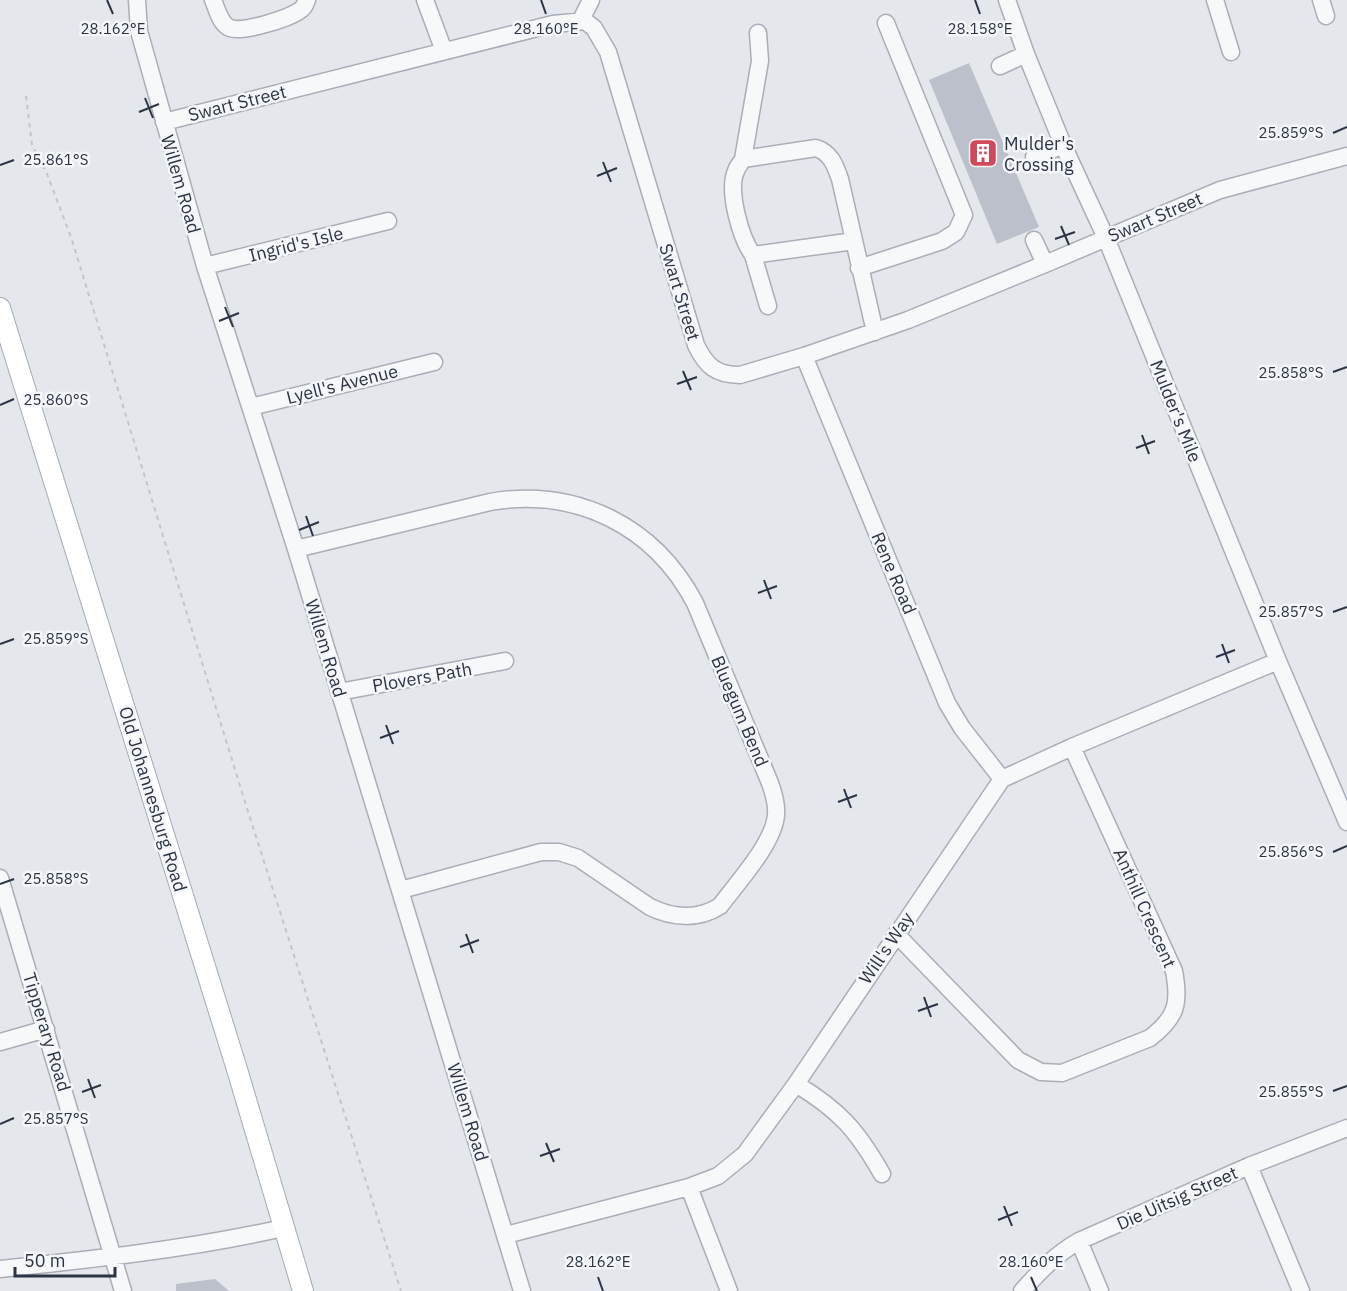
<svg xmlns="http://www.w3.org/2000/svg" width="1347" height="1291" font-family="'IBM Plex Sans',sans-serif">
	<style>
		.building { fill: #bbc0ca }
		.lines { fill: none; stroke-linecap: round; stroke-linejoin: round }
		.minor-casing { stroke: #a9aeb7; stroke-width: 19 }
		.major-casing { stroke: #a3abb8; stroke-width: 22 }
		.path { stroke: #c2c5cb; stroke-width: 2; stroke-dasharray: 4.5 4.5; stroke-linecap: butt }
		.minor { stroke: #f7f8fa; stroke-width: 16 }
		.major { stroke: #fff; stroke-width: 20 }
		.ticks { fill: none; stroke: #2b3445; stroke-width: 2 }
		.labels { text-anchor: middle; dominant-baseline: central; stroke-width: 5; stroke-linejoin: round; paint-order: stroke }
		.street-label { font-size: 18px; fill: #2b3445; stroke: #f4f6f9 }
		.poi-label { font-size: 18px; fill: #2b3445; stroke: #f4f6f9; text-anchor: start }
		.ticks-label { font-size: 15px; text-anchor: middle; fill: #2b3445; stroke: #f4f6f9; stroke-width: 5; stroke-linejoin: round; paint-order: stroke }
	</style>
	<rect width="100%" height="100%" fill="#e4e7ec"/>
	<!-- building -->
	<path class="building" d="M969,63l70,164 -42,17 -68,-164z
		M215,1279l14,12h-53v-7z"/>
	<g class="lines">
		<!-- minor casing -->
		<g class="minor-casing">
			<path id="minor" d="M137,0l2,31 66,235 91,283 226,742
				M213,0c4,9 7,24 17,28 12,5 57,-9 69,-17 5,-3 6,-6 8,-11
				M425,0l19,51
				M1007,0l19,54 37,91 43,93 172,423 69,161
				M1215,0l16,52
				M1321,0l5,16
				M581,20l10,-20
				M758,33l2,28 -17,98c-2,4 -6,8 -7,12 -9,20 5,68 17,84l101,-14
				M1000,66l26,-12
				M164,122l389,-98 32,-3 9,7 14,24 88,293c10,21 20,30 44,30l64,-19 104,-36 137,-56 175,-74 127,-34
				M1034,157l29,-12
				M743,159l73,-11c15,5 19,17 24,31l35,153
				M1034,240l11,24
				M753,255l15,51
				M205,266l183,-45
				M859,268l83,-27 14,-9 8,-17 -78,-192
				M804,356l143,347 15,25 40,51
				M251,407l183,-45
				M296,549l194,-47c85,-15 164,23 205,101l75,180c4,11 7,21 6,32 -2,28 -39,68 -56,91 -22,14 -47,12 -70,1l-72,-49 -19,-6h-18l-140,38
				M339,692l166,-31
				M0,878l123,413
				M896,934l122,126 23,12 21,1 88,-35c27,-21 30,-35 24,-67l-102,-224
				M0,1042l46,-13
				M796,1084c43,26 61,46 86,90
				M1249,1166l52,125
				M689,1187l40,104
				M506,1235l183,-48 29,-11 27,-22 51,-70 206,-305 70,-32 206,-86
				M1079,1241l21,50
				M0,1269c95,-10 190,-20 283,-41
				M1022,1291c18,-20 34,-37 57,-50l170,-75 98,-38"/>
		</g>
		<!-- major casing -->
		<g class="major-casing">
			<path id="major" d="M0,308l236,758 67,225"/>
		</g>
		<!-- path -->
		<path class="path" d="M26,96l6,49 15,29 24,63 174,565 156,489"/>
		<!-- minor -->
		<use href="#minor" class="minor"/>
		<!-- major -->
		<use href="#major" class="major"/>
	</g>
	<!-- ticks -->
	<path class="ticks" d="M107,0l6,14M541,0l5,14M975,0l5,14M145,98l8,20M139,112l20,-8M1333,133l14,-6M603,162l8,20M0,165l14,-5M597,176l20,-8M1061,226l8,19M1055,239l20,-7M225,307l8,20M219,321l20,-8M683,371l8,19M1333,372l14,-5M677,384l20,-7M0,405l14,-6M1142,435l7,19M1136,448l19,-7M306,516l7,20M299,530l20,-8M764,580l7,19M758,593l19,-7M1333,612l14,-5M0,644l14,-5M1222,644l7,19M1216,657l19,-7M386,725l7,19M380,738l19,-7M844,789l7,19M838,802l19,-7M1333,852l14,-6M0,884l14,-5M466,934l7,19M460,947l19,-7M924,997l7,20M918,1011l20,-7M88,1079l7,19M1333,1091l14,-5M82,1092l19,-7M0,1124l14,-6M546,1143l8,19M540,1156l20,-7M1004,1206l8,20M998,1220l20,-8M598,1277l5,14M1031,1277l6,14"/>
	<!-- icons -->
	<defs>
		<g id="building-square" transform="scale(1.5)"><rect x="-9" y="-9" width="18" height="18" rx="4" fill="#d1495b" stroke="#f4f6f9"/><path d="M-4-6H4V6H1V3H-1V6H-4ZM-2.5-4.3h1.7v1.8h-1.7ZM.8-4.3h1.7v1.8H.8ZM-2.5-1h1.7V.8h-1.7ZM.8-1h1.7V.8H.8Z" fill="#fff"/></g>
	</defs>
	<g fill-rule="evenodd">
		<use href="#building-square" x="983" y="153"/>
	</g>
	<g class="labels">
		<!-- street labels -->
		<g class="street-label">
			<text transform="translate(237 103) rotate(-14)">Swart Street</text>
			<text transform="translate(181 184) rotate(74)">Willem Road</text>
			<text transform="translate(1155 217) rotate(-23)">Swart Street</text>
			<text transform="translate(296 244) rotate(-14)">Ingrid's Isle</text>
			<text transform="translate(680 292) rotate(73)">Swart Street</text>
			<text transform="translate(342 384) rotate(-14)">Lyell's Avenue</text>
			<text transform="translate(1176 411) rotate(68)">Mulder's Mile</text>
			<text transform="translate(894 573) rotate(67)">Rene Road</text>
			<text transform="translate(326 648) rotate(73)">Willem Road</text>
			<text transform="translate(422 677) rotate(-10)">Plovers Path</text>
			<text transform="translate(740 711) rotate(67)">Bluegum Bend</text>
			<text transform="translate(153 799) rotate(73)">Old Johannesburg Road</text>
			<text transform="translate(1145 908) rotate(66)">Anthill Crescent</text>
			<text transform="translate(886 948) rotate(-56)">Will's Way</text>
			<text transform="translate(47 1032) rotate(73)">Tipperary Road</text>
			<text transform="translate(468 1112) rotate(73)">Willem Road</text>
			<text transform="translate(1177 1198) rotate(-24)">Die Uitsig Street</text>
		</g>
		<!-- poi labels -->
		<g class="poi-label">
			<text x="1004" y="143">Mulder's<tspan x="1004" dy="21">Crossing</tspan></text>
		</g>
	</g>
	<g class="ticks-label">
		<text x="113" y="34">28.162°E</text>
		<text x="546" y="34">28.160°E</text>
		<text x="980" y="34">28.158°E</text>
		<text x="1291" y="138">25.859°S</text>
		<text x="56" y="165">25.861°S</text>
		<text x="1291" y="378">25.858°S</text>
		<text x="56" y="405">25.860°S</text>
		<text x="1291" y="617">25.857°S</text>
		<text x="56" y="644">25.859°S</text>
		<text x="1291" y="857">25.856°S</text>
		<text x="56" y="884">25.858°S</text>
		<text x="1291" y="1097">25.855°S</text>
		<text x="56" y="1124">25.857°S</text>
		<text x="598" y="1267">28.162°E</text>
		<text x="1031" y="1267">28.160°E</text>
	</g>
	<!-- scale -->
	<path d="M15 1267v9h100v-9" fill="none" stroke="#2b3445" stroke-width="3"/>
	<text x="24" y="1267" font-size="18" fill="#2b3445" stroke="#f4f6f9" stroke-width="4.5" paint-order="stroke">50 m</text>
</svg>
